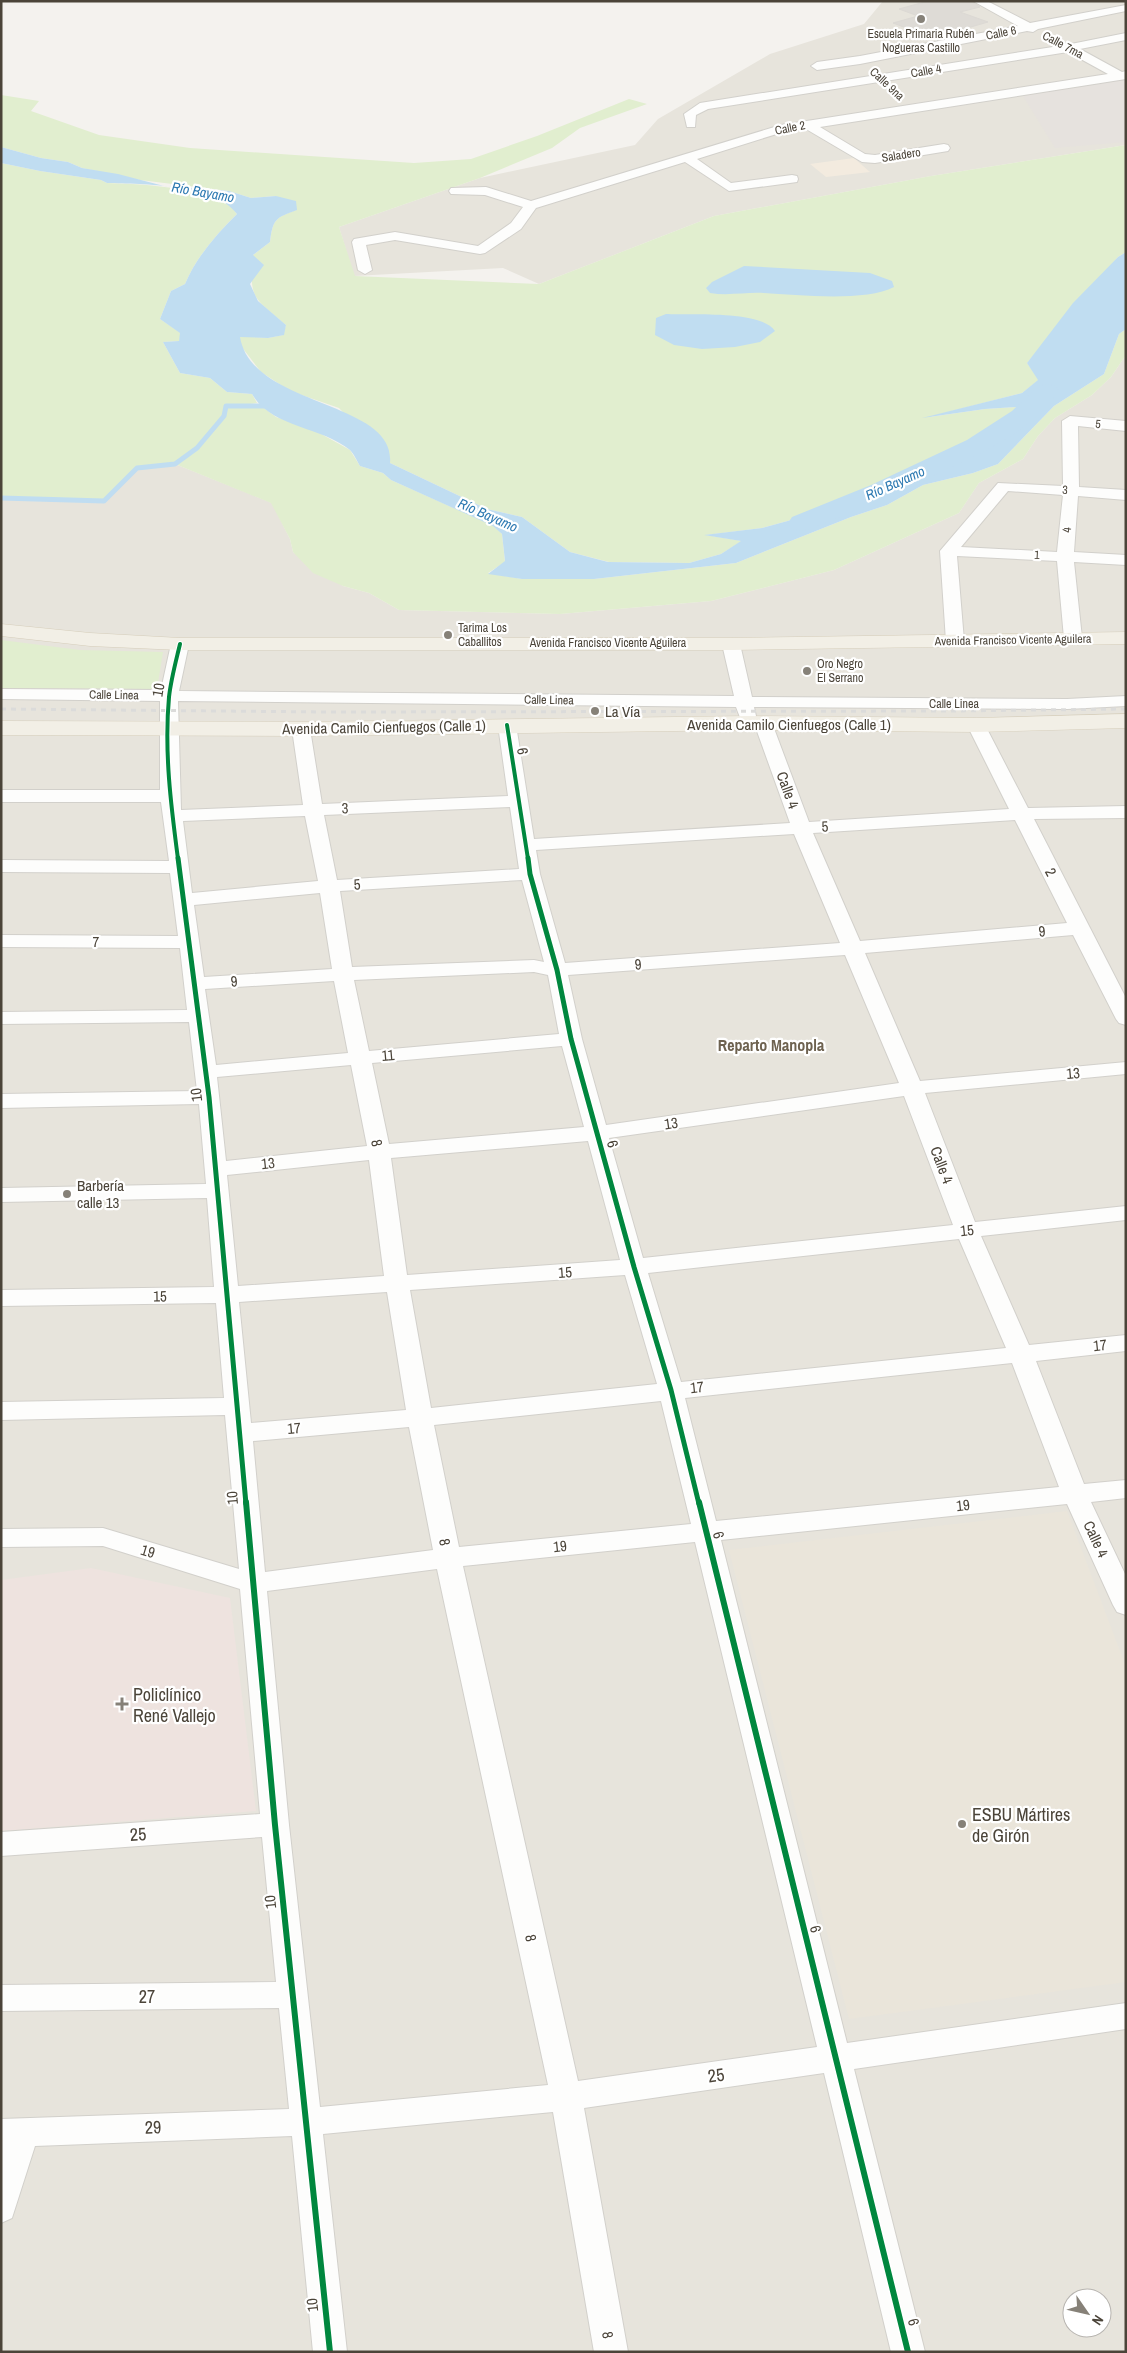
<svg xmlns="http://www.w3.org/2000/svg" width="1127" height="2353" font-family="'Archivo Narrow',sans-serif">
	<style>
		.residential { fill: #e7e4dc; fill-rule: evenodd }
		.commercial { fill: #f3ebdf }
		.industrial { fill: #e6e2de }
		.education { fill: #eae5da }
		.medical { fill: #eee3df }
		.green { fill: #e1eecf }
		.water { fill: #c0ddf1 }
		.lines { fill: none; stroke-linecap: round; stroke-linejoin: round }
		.stream { stroke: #c0ddf1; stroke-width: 5 }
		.river { fill: #c0ddf1; fill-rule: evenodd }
		.building { fill: #dedbd6; stroke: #dcd9d4 }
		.minor-casing { stroke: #d2d0cb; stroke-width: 2 }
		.major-casing { stroke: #d6cebb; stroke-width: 1 }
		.minor { fill: #fdfdfc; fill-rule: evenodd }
		.major { fill: #f2efe6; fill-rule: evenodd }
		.rail { stroke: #dbdbda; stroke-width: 3; stroke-dasharray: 5 5; stroke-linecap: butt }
		.cycleway-far2-casing { stroke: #fff; stroke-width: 6 }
		.cycleway-far1-casing { stroke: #fff; stroke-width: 8 }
		.cycleway-casing { stroke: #fff; stroke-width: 9 }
		.cycleway-far2 { stroke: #00873e; stroke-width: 4 }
		.cycleway-far1 { stroke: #00873e; stroke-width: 5 }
		.cycleway { stroke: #00873e; stroke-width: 6 }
		.poi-dot { fill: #868178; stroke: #fff; stroke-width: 2 }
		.labels { text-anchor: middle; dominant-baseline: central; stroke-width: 4.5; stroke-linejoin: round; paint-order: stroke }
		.far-street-label { font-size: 12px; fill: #4b4439; stroke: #fff }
		.far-poi-label { font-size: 12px; fill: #4b4439; stroke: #fff; text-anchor: start }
		.far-water-label { font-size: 14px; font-style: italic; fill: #2e7ab2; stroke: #fff }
		.street-label { font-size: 15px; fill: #4b4439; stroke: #fff }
		.poi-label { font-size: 15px; fill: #4b4439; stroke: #fff; text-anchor: start }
		.neighbourhood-label { font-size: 16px; font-weight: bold; fill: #6e6250; stroke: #fff }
		.near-poi-label { font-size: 18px; fill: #4b4439; stroke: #fff; text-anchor: start }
		.near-street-label { font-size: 18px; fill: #4b4439; stroke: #fff }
	</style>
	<rect width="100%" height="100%" fill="#f4f2ee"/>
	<!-- residential -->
	<path class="residential" d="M883,1h243v144l-195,31 -217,40 -175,68 -36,-16 -149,8 -15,-49 141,-49 155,-33 23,-26 112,-65 94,-30z
		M1126,355v1997h-1125v-1854l103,3 33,-33 38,-4 97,39 18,36 3,13 50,34 26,7 30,17 161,4 151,-13 123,-31 125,-57 20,-30 44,-24 15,-23 17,-18 37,-23 19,-18zM1072,2298h30v30h-30z"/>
	<!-- commercial -->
	<path class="commercial" d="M854,158l16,14 -44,5 -16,-13z"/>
	<!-- industrial -->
	<path class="industrial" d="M1126,79v63l-71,6 -32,-52z"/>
	<!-- education -->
	<path class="education" d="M1067,1511l59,156v315l-277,37 -120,-469z"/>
	<!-- medical -->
	<path class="medical" d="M91,1568l139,30 26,213 -255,20v-251z"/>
	<!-- green -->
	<path class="green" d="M1,95l38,6 -8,10 68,24 91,13 224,15 57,-4 66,-23 92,-37 18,5 -67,24 -28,20 -72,30 -141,49 16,49 184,8 175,-68 217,-40 195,-31v107l-8,5 -91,106 12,17 -17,13 -93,24 56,-8 31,-2 -6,24 -43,28 -81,35 -124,34 -56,7 36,6 -21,13 -32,9 -80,-1 -39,-10 -48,-35 -35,-8 -97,-46 -51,-55 -49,-17 -29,-19 -20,-26 -2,-10 29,2 15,-3 3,-10c-33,-28 -37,-26 -33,-70l17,-13c3,-23 5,-24 26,-32l-20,-14 -25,2 -22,-7 -89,-11 -58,-12 -14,-6 -27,-4 -40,-11z
		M1,163l39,8 61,9 6,3c33,1 91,4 120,20 4,2 7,7 10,11 -21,21 -40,42 -52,70l-14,7 -11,28 21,14 -2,8 -16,1 17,31 30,5 17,14 25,2 5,9 -22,3 25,-1 16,12 38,13 36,20 10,16 23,7 8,7 103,46 8,8 3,28 -17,11 34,6h72l142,-16 115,-46 36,-12 36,-20 50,-12 25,-9 56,-58 50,-32 15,-40 7,-5v26l-15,22 -19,18 -37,23 -17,18 -15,23 -44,24 -20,30 -125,57 -123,31 -151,13 -161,-4 -30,-17 -26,-7 -30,-13 -20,-21 -3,-13 -19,-36 -96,-39 -38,4 -33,33 -103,-3z
		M1,640l79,10 83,2 -6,37 -156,-1z"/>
	<!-- water -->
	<path class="water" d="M1,147l40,11 27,4 14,6 36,6 46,12 65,5 22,7 25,-2 20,5 1,9c-22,8 -24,9 -27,32l-17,13 11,10 -14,19 8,17 28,24 -2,10 -16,3 -28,-1c12,71 156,63 150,126l97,46 35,8 48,35 38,10 81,1 32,-9 20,-13 -37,-6 58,-7 124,-34 81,-35 43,-28 6,-24 -31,2 -63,9 100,-25 16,-13 -11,-17 46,-60 45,-46 8,-5v77l-7,5 -15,40 -50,32 -56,58 -25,9 -50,12 -36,20 -36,12 -115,46 -142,16h-72l-34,-5 17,-13 -3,-27 -9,-8 -102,-46 -8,-7 -23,-7c-3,-5 -6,-12 -10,-16 -29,-24 -78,-22 -98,-56l-25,-2 -17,-14 -30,-5 -17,-31 16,-1 1,-8 -20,-14 11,-28 14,-7c12,-28 31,-49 52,-70 -22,-30 -94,-30 -130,-31l-6,-3 -61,-9 -39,-8z
		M744,266l126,7 22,8 2,6c-28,15 -96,8 -130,6 -18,-1 -36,3 -54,0l-4,-5 6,-6z
		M666,314c24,1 96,-4 109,17l-15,11 -25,5 -33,2 -28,-4 -19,-10 1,-17z"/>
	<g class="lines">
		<!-- stream -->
		<path class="stream" d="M1,498l103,3 33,-33 38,-4 22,-16 27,-32 2,-10h40"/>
		<!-- river -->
		<path class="river" d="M1047,384l9,2 3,5c-30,44 -86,66 -133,88 -38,18 -76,34 -116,50l-9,2 -9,-2 -4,-6 4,-6 79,-32 96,-45 45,-29 26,-25z"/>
	</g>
	<!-- building -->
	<path class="building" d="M928,1h43l9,6 -20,5 28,10 -55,16 -40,-15 25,-7 -19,-7z"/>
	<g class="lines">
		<!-- minor casing -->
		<g class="minor-casing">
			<path id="minor" d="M973,1h14l43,22 96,-18v6l-88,18 -5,3 -6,-1 -167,33 -43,6 -6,-4 6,-4 43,-6 158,-30z
				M1126,33v7l-46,9 42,23 4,-1v8l-306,48 45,27 10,1 69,-11 4,1 2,3 -2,3 -73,12 -13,-1 -56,-33 -23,3 -86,27 34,24 61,-8 5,1 1,3 -1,3 -68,9 -44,-29 -149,46 -15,21 -36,24 -5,1 -85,-14 -29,5 6,25 -7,4 -7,-4 -6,-28 2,-3 41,-7 83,14 33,-23 12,-16 -38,-12 -34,-1 -2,-3 2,-3 35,-1 45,14 250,-76 327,-51 -40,-22 -360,57 -12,6 -1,12h-8l-3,-13 16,-11 359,-57 1,-3 11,1z
				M1070,416l56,5v10l-48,-5 1,61 47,3v10l-48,-4 -4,56 52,3v10l-52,-3 8,76 -3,4h-12l-3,-4 -7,-77 -100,-5 7,85 -3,4h-12l-3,-4 -6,-90 58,-68 65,3 -1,-65zM1008,491l55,4 -6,57 -96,-5z
				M180,639l6,1 3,4 -10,47 555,5 -12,-52 3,-4h12l3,4 12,53 315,2 59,-3v10l-59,3 -313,-2 2,9 -3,4h-12l-5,-13 -558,-6 3,109 122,-5 -11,-76 3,-4h12l3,4 12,75 186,-8 -10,-71 3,-4h12l3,4 18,114 256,-16 -36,-100 3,-4h12l3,4 37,99 200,-13 -42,-84 3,-4h12l3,4 43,83 98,-2v12l-92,1 92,179v27l-7,-2 -3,-4 -43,-84 -208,18 55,128 206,-19v12l-201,19 50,129 151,-16v14l-145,16 48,109 97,-10v16l-90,10 48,123 42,-4v18l-35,4 35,74v39l-9,-3 -4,-7 -46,-101 -346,36 126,503 279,-40v26l-272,40 71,283h-34l-67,-279 -240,35 44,244h-34l-41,-240 -230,22 24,218h-34l-21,-216 -257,10 -23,72 -11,5v-104l288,-10 -10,-101 -278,3v-26l275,-3 -14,-145 -261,19v-24l259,-18 -20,-225 -137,-43 -102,1v-18l102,-1 136,41 -14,-154 -224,5v-18l223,-4 -8,-95 -215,3v-16l213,-3 -7,-89 -206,4v-14l205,-4 -7,-80 -198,4v-14l196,-3 -8,-69 -188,2v-12l186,-2 -7,-62 -179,-1v-12l177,1 -8,-63 -169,-1v-12l168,1 -8,-59h-160v-12h159v-89l-159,-2v-10l160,1 10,-46 3,-4zM510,807l9,62 -182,11 -13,-65zM305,816l13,65 -126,12 -9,-72zM1015,820l52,103 -207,18 -47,-108zM794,834l46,109 -275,20 -25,-89 -4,-24zM522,880l22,82 -10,-2 -182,7 -12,-76zM320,893l12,76 -128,8 -10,-72zM845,955l54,128 -293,42 -24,-86 -14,-64zM534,972l14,3 11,59 -190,17 -15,-71zM334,981l14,72 -132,12 -11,-76zM562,1046l22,81 -195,17 -17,-81zM351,1065l16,81 -141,15 -9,-84zM904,1096l49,129 -310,33 -34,-120zM588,1141l32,119 -213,15 -16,-117zM369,1160l15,116 -146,10 -11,-111zM959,1239l47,109 -325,34 -33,-109zM625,1275l32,109 -226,24 -21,-118zM387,1292l19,118 -155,13 -12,-121zM1012,1363l47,124 -343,34 -31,-123zM661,1401l30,123 -232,23 -25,-122zM409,1427l24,123 -168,22 -12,-131zM695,1542l122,505 -239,34 -115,-515zM437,1569l111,516 -228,22 -31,-282 -22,-234z"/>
		</g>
		<!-- major casing -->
		<g class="major-casing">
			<path id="major" d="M1,624l89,9 90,5h551l395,-6v12l-395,6h-551l-90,-4 -89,-10z
				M1126,714v14l-150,4 -227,-2 -448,6 -300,-1v-14l300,1 448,-6 227,2z"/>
		</g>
		<!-- minor -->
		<use href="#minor" class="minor"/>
		<!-- major -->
		<use href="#major" class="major"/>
		<!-- rail -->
		<path class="rail" d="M1,709l328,3 621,-1 176,-2"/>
		<!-- cycleway-far2 casing -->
		<g class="cycleway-far2-casing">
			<path id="cycleway-far2" d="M507,725l21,134
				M178,859c-7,-53 -14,-108 -9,-162 2,-18 7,-36 11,-53"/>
		</g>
		<!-- cycleway-far1 casing -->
		<g class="cycleway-far1-casing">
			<path id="cycleway-far1" d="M178,858l31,239 37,407
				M528,858l2,16 27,96 14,69 63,228 37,123 28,114"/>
		</g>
		<!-- cycleway casing -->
		<g class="cycleway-casing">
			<path id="cycleway" d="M246,1502l29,323 55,527
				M699,1502l209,850"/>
		</g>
		<!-- cycleway-far2 -->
		<use href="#cycleway-far2" class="cycleway-far2"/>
		<!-- cycleway-far1 -->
		<use href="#cycleway-far1" class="cycleway-far1"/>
		<!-- cycleway -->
		<use href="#cycleway" class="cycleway"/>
	</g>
	<!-- markers -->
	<g class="poi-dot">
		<circle cx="921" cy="19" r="5"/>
		<circle cx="448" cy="635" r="5"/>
		<circle cx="807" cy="671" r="5"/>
		<circle cx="595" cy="711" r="5"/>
		<circle cx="67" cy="1194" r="5"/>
		<path d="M119.5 1696.5h5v5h5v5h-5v5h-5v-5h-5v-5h5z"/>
		<circle cx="962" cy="1824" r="5"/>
	</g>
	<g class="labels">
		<!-- far-street labels -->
		<g class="far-street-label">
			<text transform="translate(1001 33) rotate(-11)">Calle 6</text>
			<text transform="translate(1063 45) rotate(28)">Calle 7ma</text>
			<text transform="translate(926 71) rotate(-10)">Calle 4</text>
			<text transform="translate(887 84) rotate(43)">Calle 9na</text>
			<text transform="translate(790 128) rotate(-11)">Calle 2</text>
			<text transform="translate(901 155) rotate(-9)">Saladero</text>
			<text transform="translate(1098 424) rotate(5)">5</text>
			<text transform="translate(1065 490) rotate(4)">3</text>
			<text transform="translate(1067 530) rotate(-85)">4</text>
			<text transform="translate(1037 555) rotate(3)">1</text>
			<text transform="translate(1013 640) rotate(-1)">Avenida Francisco Vicente Aguilera</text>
			<text x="608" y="643">Avenida Francisco Vicente Aguilera</text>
			<text transform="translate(114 695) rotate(1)">Calle Linea</text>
			<text transform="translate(549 700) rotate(1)">Calle Linea</text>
			<text x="954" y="704">Calle Linea</text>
		</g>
		<!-- far-poi labels -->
		<g class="far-poi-label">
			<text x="921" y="34" text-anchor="middle">Escuela Primaria Rubén<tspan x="921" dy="14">Nogueras Castillo</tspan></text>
			<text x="458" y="628">Tarima Los<tspan x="458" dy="14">Caballitos</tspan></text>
			<text x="817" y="664">Oro Negro<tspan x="817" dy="14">El Serrano</tspan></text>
		</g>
		<!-- far-water labels -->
		<g class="far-water-label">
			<text transform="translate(203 192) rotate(10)">Río Bayamo</text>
			<text transform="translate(895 483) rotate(-24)">Río Bayamo</text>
			<text transform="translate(488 515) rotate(24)">Río Bayamo</text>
		</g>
		<!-- street labels -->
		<g class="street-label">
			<text transform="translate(158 690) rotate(-81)">10</text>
			<text x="789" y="724">Avenida Camilo Cienfuegos (Calle 1)</text>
			<text transform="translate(384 727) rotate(-1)">Avenida Camilo Cienfuegos (Calle 1)</text>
			<text transform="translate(523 751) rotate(82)">6</text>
			<text transform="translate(788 790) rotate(70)">Calle 4</text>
			<text transform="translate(345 808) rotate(-2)">3</text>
			<text transform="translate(825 826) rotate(-3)">5</text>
			<text transform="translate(1051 872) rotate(62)">2</text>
			<text transform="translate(357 884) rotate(-4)">5</text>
			<text transform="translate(1042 931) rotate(-5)">9</text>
			<text x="96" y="941">7</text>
			<text transform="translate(638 964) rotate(-4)">9</text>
			<text transform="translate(234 981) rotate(-4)">9</text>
			<text transform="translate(388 1055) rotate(-5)">11</text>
			<text transform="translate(1073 1073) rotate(-5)">13</text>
			<text transform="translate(196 1095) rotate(-97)">10</text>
			<text transform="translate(671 1123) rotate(-8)">13</text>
			<text transform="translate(377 1143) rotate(78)">8</text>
			<text transform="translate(613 1144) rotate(75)">6</text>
			<text transform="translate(268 1163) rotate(-6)">13</text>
			<text transform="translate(942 1165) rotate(69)">Calle 4</text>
			<text transform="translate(967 1230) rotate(-6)">15</text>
			<text transform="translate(565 1272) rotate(-4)">15</text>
			<text transform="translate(160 1296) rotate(-1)">15</text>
			<text transform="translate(1100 1345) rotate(-6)">17</text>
			<text transform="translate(697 1387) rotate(-6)">17</text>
			<text transform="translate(294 1428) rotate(-5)">17</text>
			<text transform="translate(232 1498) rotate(-95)">10</text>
			<text transform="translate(963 1505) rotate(-6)">19</text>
			<text transform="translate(719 1535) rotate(76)">6</text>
			<text transform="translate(1096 1539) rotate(65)">Calle 4</text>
			<text transform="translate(445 1542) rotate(79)">8</text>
			<text transform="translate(560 1546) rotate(-6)">19</text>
			<text transform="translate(148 1551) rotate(17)">19</text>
			<text transform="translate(270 1902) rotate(-96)">10</text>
			<text transform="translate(816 1929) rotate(76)">6</text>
			<text transform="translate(531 1938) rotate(78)">8</text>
			<text transform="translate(312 2305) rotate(-96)">10</text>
			<text transform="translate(914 2322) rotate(76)">6</text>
			<text transform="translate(608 2335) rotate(80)">8</text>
		</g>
		<!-- poi labels -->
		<g class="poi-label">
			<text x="605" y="711">La Vía</text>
			<text x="77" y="1185">Barbería<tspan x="77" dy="17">calle 13</tspan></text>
		</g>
		<!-- neighbourhood labels -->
		<g class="neighbourhood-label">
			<text x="771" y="1045">Reparto Manopla</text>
		</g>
		<!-- near-poi labels -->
		<g class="near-poi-label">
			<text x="133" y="1694">Policlínico<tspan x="133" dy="21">René Vallejo</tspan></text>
			<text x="972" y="1814">ESBU Mártires<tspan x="972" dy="21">de Girón</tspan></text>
		</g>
		<!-- near-street labels -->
		<g class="near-street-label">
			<text transform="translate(138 1834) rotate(-4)">25</text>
			<text x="147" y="1996">27</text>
			<text transform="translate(716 2075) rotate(-8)">25</text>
			<text transform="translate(153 2127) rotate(-2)">29</text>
		</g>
	</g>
	<!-- border -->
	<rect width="1127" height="2353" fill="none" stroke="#4b4439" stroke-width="5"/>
	<!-- north arrow -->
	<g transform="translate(1087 2313) rotate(124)"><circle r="24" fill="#ffffff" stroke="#b7b4b0"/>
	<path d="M0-4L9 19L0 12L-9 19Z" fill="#868178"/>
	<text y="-8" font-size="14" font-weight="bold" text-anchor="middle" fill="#4b4439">N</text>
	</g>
</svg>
